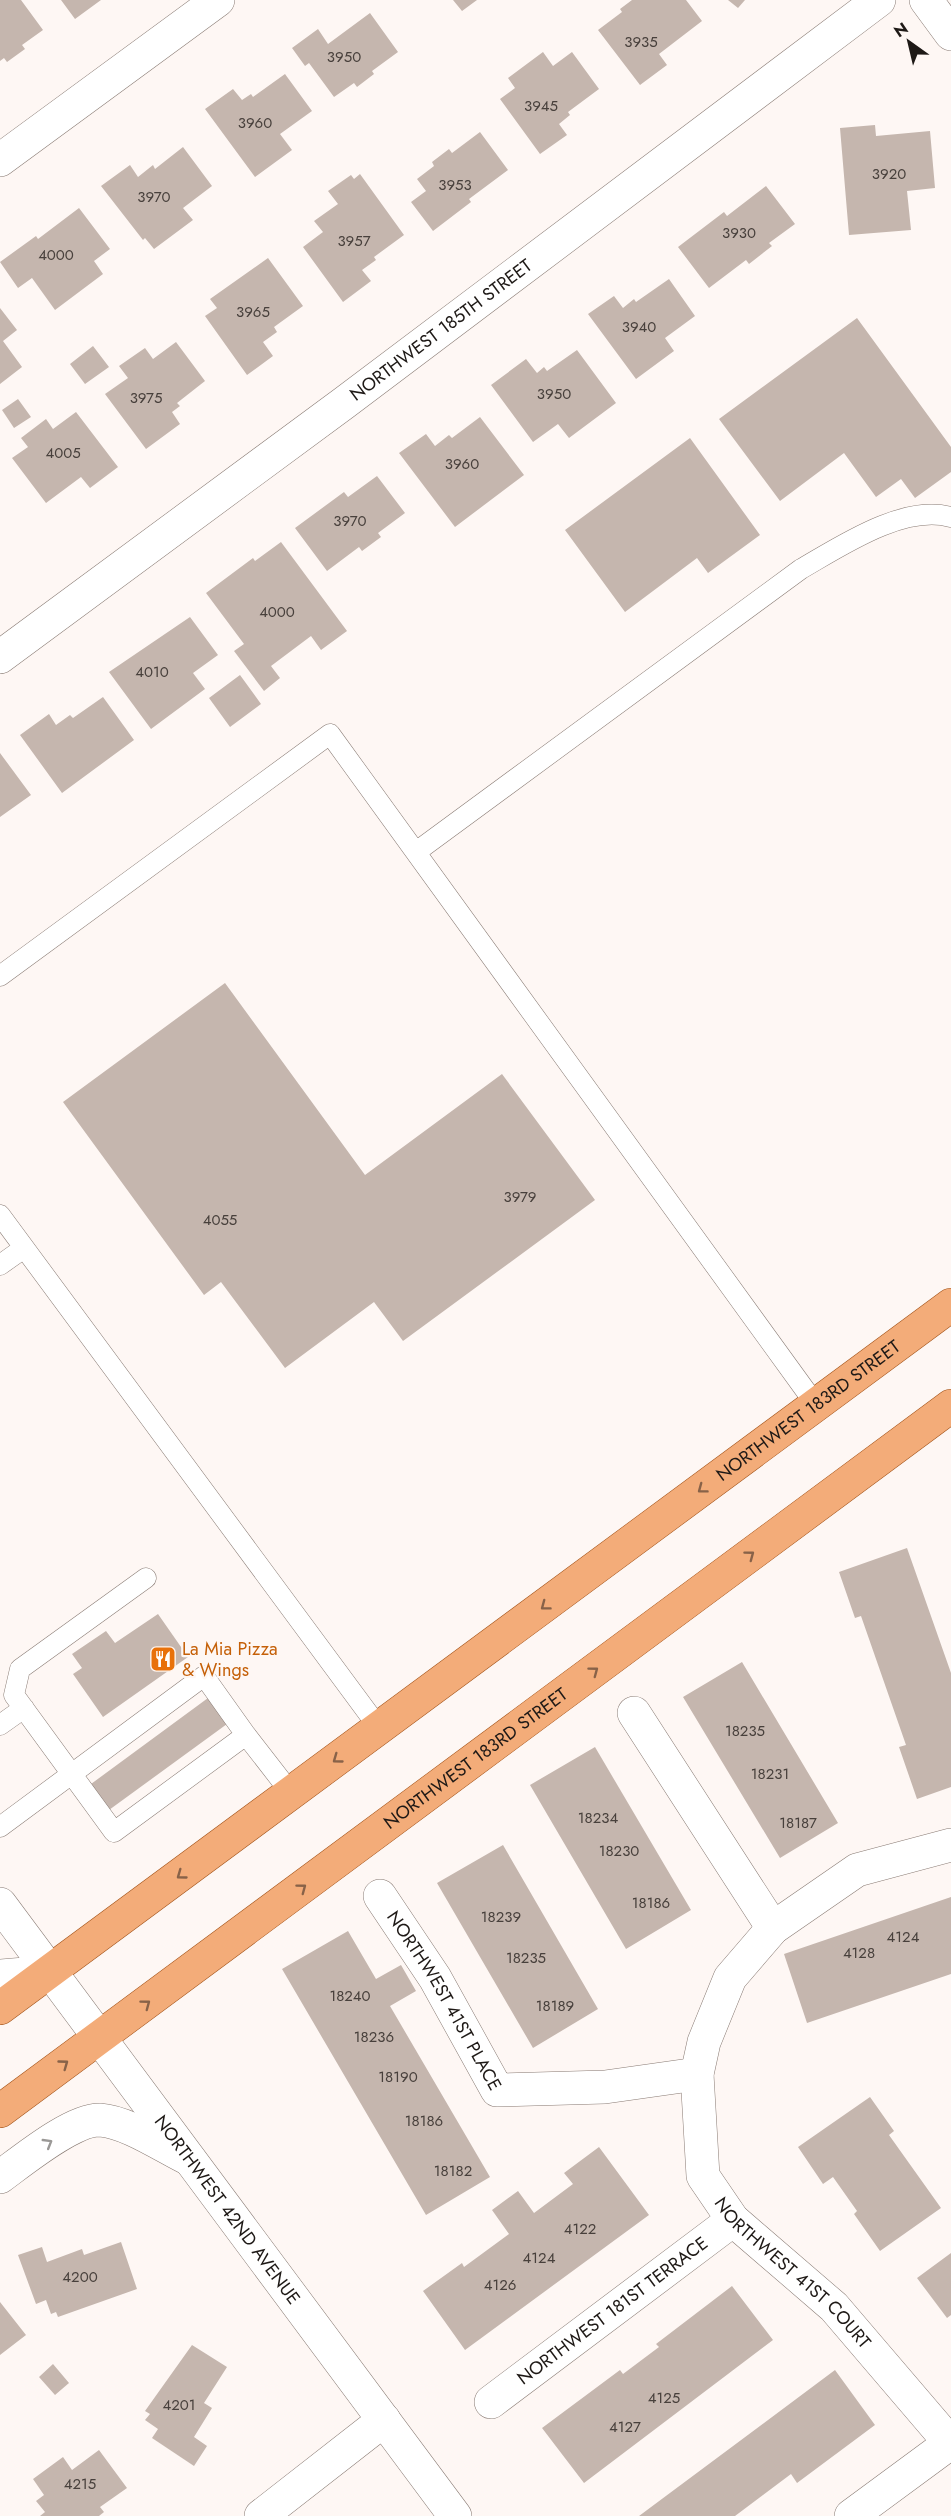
<svg xmlns="http://www.w3.org/2000/svg" width="951" height="2516" font-family="Jost,sans-serif">
	<style>
		.building { fill: #c5b6ae }
		.lines { fill: none; stroke-linecap: round; stroke-linejoin: round }
		.service-casing { stroke: #897b74; stroke-width: 21 }
		.minor-casing { stroke: #897b74; stroke-width: 34 }
		.tertiary-casing { stroke: #897b74; stroke-width: 34 }
		.primary-casing { stroke: #a3551c; stroke-width: 34 }
		.service { stroke: #fff; stroke-width: 20 }
		.minor { stroke: #fff; stroke-width: 33 }
		.tertiary { stroke: #fff; stroke-width: 33 }
		.primary { stroke: #f3ac79; stroke-width: 33 }
		.oneway { stroke: #886248 }
		.oneway2 { stroke: #9a9896 }
		.labels { text-anchor: middle; dominant-baseline: central; stroke-width: 4.5; stroke-linejoin: round; paint-order: stroke }
		.number-label { font-size: 15px; fill: #48403c }
		.street-label { font-size: 18px; fill: #1e1916; stroke: #fef7f4 }
		.food-label { font-size: 18px; fill: #c56008; stroke: #fef7f4; text-anchor: start }
	</style>
	<rect width="100%" height="100%" fill="#fef7f4"/>
	<!-- building -->
	<path class="building" d="M0,0h21l22,30 -21,15 3,4 -18,13 -3,-4 -4,3z
		M61,0h40l-26,19z
		M453,0h24l-15,11z
		M632,0h54l16,21 -43,33 8,11 -27,20 -42,-55 24,-18 -2,-3z
		M728,0h17l-7,8z
		M370,13l28,39 -26,19 2,3 -17,13 -3,-4 -20,14 -25,-34 -4,3 -13,-18 26,-19 10,15z
		M543,52l10,14 19,-14 27,37 -31,23 2,3 -11,9 8,11 -27,19 -40,-55 15,-11 -7,-10z
		M285,74l27,37 -32,23 12,16 -37,27 -50,-68 28,-20 9,11 9,-6 2,3z
		M875,125l1,11 54,-5 5,57 -28,3 4,39 -62,5 -9,-107z
		M480,132l28,38 -39,29 2,3 -38,29 -22,-29 15,-11 -9,-12 17,-13 -2,-4 17,-13 3,4z
		M183,147l29,39 -29,22 10,12 -39,29 -9,-11 -2,2 -42,-54 29,-21 8,12 15,-12 2,4z
		M360,174l44,61 -30,22 2,3 -14,10 9,11 -28,21 -40,-55 20,-15 -9,-11 24,-17 -10,-13 23,-16 3,4z
		M766,186l29,38 -26,19 3,3 -23,18 -3,-4 -37,28 -31,-41 46,-35 3,4z
		M79,208l31,41 -16,12 9,13 -48,36 -23,-32 -14,10 -18,-26 36,-26 2,3z
		M268,258l35,48 -29,21 3,5 -14,10 10,14 -26,19 -42,-59 12,-8 -7,-9z
		M669,279l26,37 -30,22 9,13 -38,28 -48,-65 26,-18 9,12 11,-9 2,3z
		M0,308l17,22 -14,11 19,26 -22,17z
		M857,318l94,129v25l-36,26 -14,-19 -25,18 -32,-44 -64,48 -61,-82z
		M176,342l29,39 -28,22 3,3 -8,6 8,12 -34,25 -41,-55 23,-16 -9,-12 26,-18 8,11z
		M93,346l16,21 -24,17 -15,-20z
		M577,350l39,53 -47,35 -11,-14 -25,18 -42,-57 35,-26 11,14 7,-6 3,4z
		M18,399l13,18 -17,11 -12,-18z
		M76,412l42,55 -28,21 -9,-11 -35,26 -34,-45 16,-11 -7,-9 25,-19 7,10z
		M480,417l44,58 -69,52 -56,-74 27,-19 9,12 14,-11 3,3z
		M690,438l70,97 -52,38 -11,-15 -72,54 -60,-82z
		M377,476l28,37 -27,20 3,4 -19,14 -3,-4 -32,24 -32,-43 49,-36 4,5z
		M281,542l66,89 -26,19 -10,-14 -40,30 9,12 -16,13 -30,-40 10,-7 -38,-51 47,-35 2,3z
		M190,617l28,38 -25,18 12,16 -54,40 -42,-57z
		M240,675l21,29 -31,23 -21,-29z
		M103,697l31,43 -72,53 -42,-58 29,-21 7,11 14,-10 3,3z
		M0,753l31,42 -31,22z
		M225,983l140,192 137,-101 93,126 -192,141 -29,-39 -89,66 -64,-86 -17,13 -141,-193z
		M907,1548l44,125v114l-34,12 -18,-52 7,-2 -45,-129 -6,2 -16,-46z
		M158,1614l30,43 -85,60 -30,-43 9,-6 -10,-14 34,-23 9,12z
		M742,1662l96,161 -58,35 -97,-161z
		M208,1698l19,26 -118,86 -18,-26z
		M595,1747l96,163 -65,39 -96,-164z
		M503,1845l95,164 -65,39 -96,-165z
		M951,1897v77l-144,49 -23,-69z
		M348,1931l28,48 25,-14 15,26 -26,15 100,171 -64,38 -144,-246z
		M870,2097l24,34 -5,4 52,73 -61,43 -26,-37 3,-3 -24,-34 -10,7 -25,-37z
		M599,2147l50,68 -184,135 -42,-59 39,-28 2,4 45,-33 -17,-24 26,-19 16,22 39,-29 -9,-11z
		M121,2242l16,47 -79,28 -2,-5 -5,2 -5,-14 -10,4 -18,-49 24,-8 5,15 35,-13 2,6z
		M951,2253v62l-4,3 -30,-40z
		M732,2286l41,54 -189,143 -42,-55 78,-58 3,4 36,-27 -3,-3z
		M0,2302l26,33 -26,20z
		M192,2345l35,22 -23,36 8,5 -18,29 13,9 -13,20 -42,-28 6,-9 -13,-9 5,-6 -5,-3z
		M53,2364l16,19 -14,12 -16,-18z
		M835,2370l40,55 -78,58 -6,-9 -56,42h-96z
		M99,2450l28,38 -27,19 4,5 -5,4h-59l5,-4 -9,-11 8,-6 -11,-16 30,-22 9,13z"/>
	<g class="lines">
		<!-- service casing -->
		<g class="service-casing">
			<path id="service" d="M416,852l385,-283c40,-23 102,-65 150,-52
				M0,976l330,-242 486,671
				M0,1215l379,513
				M0,1265l24,-17
				M146,1578l-126,91 -6,26 100,137 132,-97
				M0,1725l24,-17
				M0,1827l204,-151 42,59 45,58"/>
		</g>
		<!-- minor casing -->
		<g class="minor-casing">
			<g id="minor">
				<path d="M926,0l25,34"/>
				<path d="M0,160l218,-160"/>
				<path id="s1" d="M0,657l344,-254 535,-403"/>
				<path d="M634,1713l139,215"/>
				<path id="s2" d="M951,1845l-94,25 -84,58 -43,50 -26,64 -7,32 6,102 30,44 101,87 117,137"/>
				<path id="s3" d="M380,1896l55,82 62,112 108,-3 92,-13"/>
				<path d="M0,1976l49,-4"/>
				<path d="M0,2177c22,-16 73,-58 100,-57 28,2 64,27 89,39"/>
				<path id="s4" d="M491,2402l242,-182"/>
				<path d="M261,2516l123,-96"/>
				<path d="M851,2516l99,-73"/>
			</g>
		</g>
		<!-- tertiary casing -->
		<g class="tertiary-casing">
			<g id="tertiary">
				<path id="s5" d="M0,1904l455,612"/>
			</g>
		</g>
		<!-- primary casing -->
		<g class="primary-casing">
			<g id="primary">
				<path id="s6" d="M0,2008l951,-703"/>
				<path id="s7" d="M0,2111l951,-705"/>
			</g>
		</g>
		<!-- service -->
		<use href="#service" class="service"/>
		<!-- minor -->
		<use href="#minor" class="minor"/>
		<!-- tertiary -->
		<use href="#tertiary" class="tertiary"/>
		<!-- primary -->
		<use href="#primary" class="primary"/>
	</g>
	<!-- one-way arrows -->
	<defs><path id="oneway-chevron" d="M-2-3.5L2.5 0L-2 3.5" fill="none" stroke-width="1.6" stroke-linecap="round" stroke-linejoin="round" transform="scale(1.5)"/></defs>
	<g class="oneway">
		<use href="#oneway-chevron" transform="translate(702 1489) rotate(143)"/>
		<use href="#oneway-chevron" transform="translate(750 1555) rotate(-37)"/>
		<use href="#oneway-chevron" transform="translate(545 1606) rotate(143)"/>
		<use href="#oneway-chevron" transform="translate(594 1671) rotate(-37)"/>
		<use href="#oneway-chevron" transform="translate(337 1759) rotate(144)"/>
		<use href="#oneway-chevron" transform="translate(181 1875) rotate(144)"/>
		<use href="#oneway-chevron" transform="translate(302 1888) rotate(-37)"/>
		<use href="#oneway-chevron" transform="translate(146 2004) rotate(-37)"/>
		<use href="#oneway-chevron" transform="translate(64 2064) rotate(-36)"/>
	</g>
	<use class="oneway2" href="#oneway-chevron" transform="translate(48 2143) rotate(-31)"/>
	<!-- icons -->
	<defs>
		<g id="restaurant-square" transform="scale(1.35)"><rect x="-9" y="-9" width="18" height="18" rx="4" fill="#e8710a" stroke="#fef7f4"/><path d="M-5-6h1v4h1v-4h1v4h1v-4h1v5L-1.5 .5V6h-2V.5L-5-1ZM5-6V6H3V1.5H1.5Q1.5-4 5-6Z" fill="#fff"/></g>
	</defs>
	<g fill-rule="evenodd">
		<use href="#restaurant-square" x="163" y="1659"/>
	</g>
	<g class="labels">
		<!-- number labels -->
		<g class="number-label">
			<text x="641" y="42">3935</text>
			<text x="344" y="57">3950</text>
			<text x="541" y="106">3945</text>
			<text x="255" y="123">3960</text>
			<text x="889" y="174">3920</text>
			<text x="455" y="185">3953</text>
			<text x="154" y="197">3970</text>
			<text x="739" y="233">3930</text>
			<text x="354" y="241">3957</text>
			<text x="56" y="255">4000</text>
			<text x="253" y="312">3965</text>
			<text x="639" y="327">3940</text>
			<text x="554" y="394">3950</text>
			<text x="146" y="398">3975</text>
			<text x="63" y="453">4005</text>
			<text x="462" y="464">3960</text>
			<text x="350" y="521">3970</text>
			<text x="277" y="612">4000</text>
			<text x="152" y="672">4010</text>
			<text x="520" y="1197">3979</text>
			<text x="220" y="1220">4055</text>
			<text x="745" y="1731">18235</text>
			<text x="770" y="1774">18231</text>
			<text x="598" y="1818">18234</text>
			<text x="798" y="1823">18187</text>
			<text x="619" y="1851">18230</text>
			<text x="651" y="1903">18186</text>
			<text x="501" y="1917">18239</text>
			<text x="903" y="1937">4124</text>
			<text x="859" y="1953">4128</text>
			<text x="526" y="1958">18235</text>
			<text x="350" y="1996">18240</text>
			<text x="555" y="2006">18189</text>
			<text x="374" y="2037">18236</text>
			<text x="398" y="2077">18190</text>
			<text x="424" y="2121">18186</text>
			<text x="453" y="2171">18182</text>
			<text x="580" y="2229">4122</text>
			<text x="539" y="2258">4124</text>
			<text x="80" y="2277">4200</text>
			<text x="500" y="2285">4126</text>
			<text x="664" y="2398">4125</text>
			<text x="179" y="2405">4201</text>
			<text x="625" y="2427">4127</text>
			<text x="80" y="2484">4215</text>
		</g>
		<!-- street labels -->
		<g class="street-label">
			<text stroke="none"><textPath href="#s1" startOffset="549">NORTHWEST 185TH STREET</textPath></text>
			<text stroke="none"><textPath href="#s6" startOffset="1005">NORTHWEST 183RD STREET</textPath></text>
			<text stroke="none"><textPath href="#s7" startOffset="592">NORTHWEST 183RD STREET</textPath></text>
			<text stroke="none"><textPath href="#s3" startOffset="123">NORTHWEST 41ST PLACE</textPath></text>
			<text stroke="none"><textPath href="#s5" startOffset="381">NORTHWEST 42ND AVENUE</textPath></text>
			<text stroke="none"><textPath href="#s2" startOffset="602">NORTHWEST 41ST COURT</textPath></text>
			<text stroke="none"><textPath href="#s4" startOffset="152">NORTHWEST 181ST TERRACE</textPath></text>
		</g>
		<!-- food labels -->
		<g class="food-label">
			<text x="182" y="1649">La Mia Pizza<tspan x="182" dy="21">&amp; Wings</tspan></text>
		</g>
	</g>
	<!-- north arrow -->
	<g transform="translate(909 42) rotate(326)" stroke="#fef7f4" stroke-width="4.5" paint-order="stroke">
	<path d="M0-4.5L10 22L0 15L-10 22Z" fill="#1e1916"/>
	<text y="-9" font-size="16" font-weight="bold" text-anchor="middle" fill="#1e1916">N</text>
	</g>
</svg>
